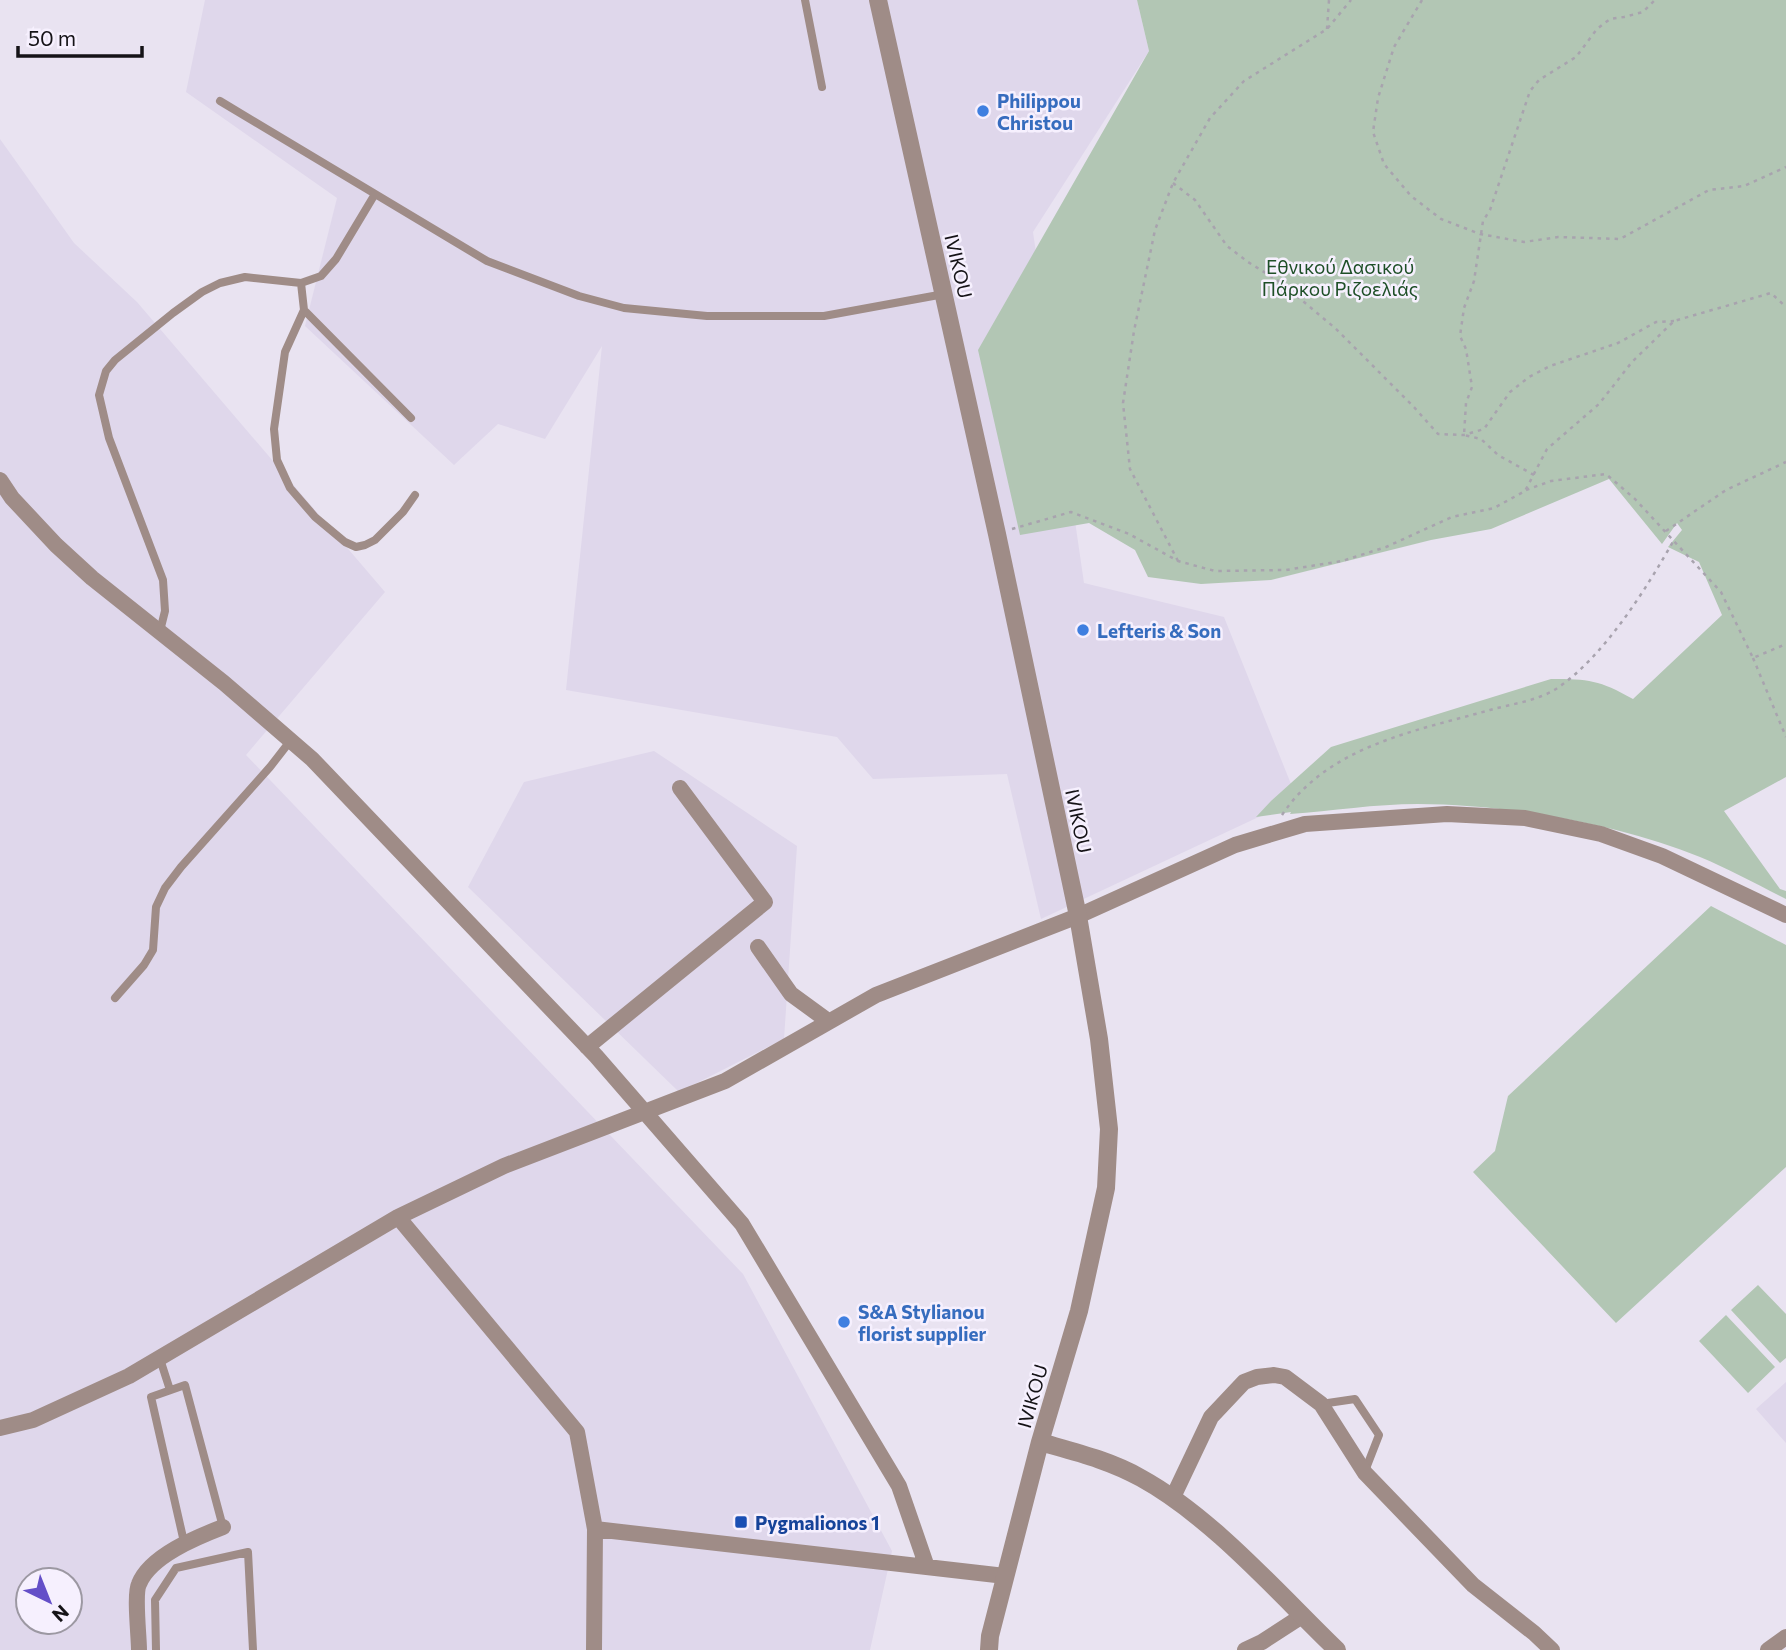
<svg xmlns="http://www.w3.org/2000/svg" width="1786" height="1650" font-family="Commissioner,sans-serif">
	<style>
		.built { fill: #dfd7eb; fill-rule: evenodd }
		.green { fill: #b2c6b4 }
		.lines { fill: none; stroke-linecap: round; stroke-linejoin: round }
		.path { stroke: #a8a3ae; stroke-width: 2.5; stroke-dasharray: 3.5 5; stroke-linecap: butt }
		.service { stroke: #9f8c87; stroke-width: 8 }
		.minor { stroke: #9f8c87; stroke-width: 16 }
		.tertiary { stroke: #9f8c87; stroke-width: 18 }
		.shop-dot { fill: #3f7fe0; stroke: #f6f0fe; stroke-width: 2.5 }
		.transit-dot { fill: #1a4fb4; stroke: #f6f0fe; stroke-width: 2.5 }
		.labels { text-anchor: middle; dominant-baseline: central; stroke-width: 5; stroke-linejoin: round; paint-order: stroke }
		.shop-label { font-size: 19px; font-weight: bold; fill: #366cbe; stroke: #f6f0fe; text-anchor: start }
		.street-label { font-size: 19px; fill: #151317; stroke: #f6f0fe }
		.park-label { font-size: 19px; fill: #1e4f27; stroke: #f6f0fe }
		.transit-label { font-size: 19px; font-weight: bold; fill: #164399; stroke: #f6f0fe; text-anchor: start }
	</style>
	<rect width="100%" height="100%" fill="#e9e3f1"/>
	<!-- built -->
	<path class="built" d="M205,0h932l12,51 -116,181 51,351 140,34 73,182 -256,120 -34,-145 -134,5 -36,-42 -271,-47 36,-344 -57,93 -47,-15 -44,41 -149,-139 32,-128 -151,-106z
		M0,139l74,104 63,59 248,290 -139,163 497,519 149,277 -22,99h-870zM28,1580h42v42h-42z
		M654,751l143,95 -13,193 -105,53 -211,-205 56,-105z
		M1786,1382v61l-30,-34z"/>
	<!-- green -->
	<path class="green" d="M1137,0h649v777l-62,34 56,78 6,2v8c-28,-14 -57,-30 -86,-42 -81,-33 -195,-53 -282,-53 -43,0 -86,7 -128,10l1,-2 -35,5 15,-16 60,-54 220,-68c38,0 48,1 82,20l89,-84 -23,-53 -31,-15 14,-17 -5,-7 -15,21 -53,-65 -118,50 -60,11 -160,40 -70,4 -53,-7 -13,-27 -46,-27 -69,12 -42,-185 171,-299z
		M1711,906l75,39v222l-170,156 -143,-151 22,-21 13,-55z
		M1758,1285l28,29v44l-6,5 -49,-53z
		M1726,1315l49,52 -27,26 -49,-52z"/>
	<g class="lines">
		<!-- path -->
		<path class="path" d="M1422,0l-28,47 -16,51 -5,34 11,32 27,32 30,23 39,15 44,8 34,-5 62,2 89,-49 35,-4 42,-19
			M1327,29l2,-29
			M1173,183l22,17 32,46 21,16 32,20 55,46 78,78 25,28 26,1 20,-6 26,-37 19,-15 21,-11 68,-23 38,-21 18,-1
			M1534,475l-36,-20 -17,-16 -17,-4 2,-32 6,-16 -6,-38 -6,-13 4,-28 10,-27 9,-60 7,-11 40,-119 9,-11 37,-23 21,-28 13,-10 14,-2 19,-5 12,-12
			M1526,490l25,-9 55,-7 29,25 86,93 32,66 33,-14
			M1012,529l59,-17 58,22 49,27 37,10 71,-1 56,-9 44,-14 66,-30 42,-9 31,-17 22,-42 52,-45 33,-42 42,-41 97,-28 15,14
			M1666,531l60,-41 60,-28
			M1178,561l-48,-92 -7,-66 11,-72 21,-101 18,-47 37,-65 34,-37 83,-52 24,-29
			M1753,658l33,79
			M1282,815c46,-69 133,-84 208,-105 21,-6 47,-9 66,-21 48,-32 90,-100 118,-149"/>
		<!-- service -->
		<path class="service" d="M805,0l17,87
			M220,101l267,160 92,35 45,12 83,8h117l120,-22
			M301,283l3,27 -19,42 -11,77 3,31 13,28 25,29 30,25 11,5 9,-2 10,-5 28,-28 12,-17
			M304,310l107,108
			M160,631l5,-20 -2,-31 -54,-142 -10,-43 7,-24 9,-11 58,-47 29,-21 18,-9 25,-6 56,6 20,-7 15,-17 39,-65
			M115,998l29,-33 9,-15 3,-43 9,-19 16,-21 89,-100 21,-27
			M160,1359l10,31
			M1321,1404l34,-5 24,36 -14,36
			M184,1542l-33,-145 34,-12 38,142
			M156,1650l-1,-50 21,-32 72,-16 5,98"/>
		<!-- minor -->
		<path class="minor" d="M0,480l12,18 44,47 36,33 132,105 88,76 284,297 146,168 157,262 28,81
			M758,947l33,47 37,27
			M587,1047l178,-145 -85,-114
			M398,1217l179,215 18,97 -1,121
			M0,1428l33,-8 96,-44 269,-159 106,-51 221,-85 151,-86 202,-79 157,-71 70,-21 142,-10 78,4 76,16 61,22 124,59
			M1173,1497l38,-80 33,-35 13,-5 17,-2 11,2 36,27 44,69 108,112 61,48 18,17
			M595,1529l410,47
			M139,1650c0,-14 -5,-56 0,-66 11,-28 58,-47 84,-57
			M1245,1650l17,-8 40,-26
			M1768,1650l18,-13"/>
		<!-- tertiary -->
		<path class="tertiary" d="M878,0l119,534 81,382 21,123 10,90 -3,59 -27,123 -39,131 -50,194 -1,14
			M1040,1442c35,10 69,18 101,36 71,39 137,115 196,172"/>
	</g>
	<!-- markers -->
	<g class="shop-dot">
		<circle cx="983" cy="111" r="7"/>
		<circle cx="1083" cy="630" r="7"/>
		<circle cx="844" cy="1322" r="7"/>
	</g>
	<rect class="transit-dot" x="734" y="1515" width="14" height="14" rx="3.5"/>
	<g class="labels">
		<!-- shop labels -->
		<g class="shop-label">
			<text x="997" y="100">Philippou<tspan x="997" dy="22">Christou</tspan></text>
			<text x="1097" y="630">Lefteris &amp; Son</text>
			<text x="858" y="1311">S&amp;A Stylianou<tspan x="858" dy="22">florist supplier</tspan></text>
		</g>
		<!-- street labels -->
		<g class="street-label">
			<text transform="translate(959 266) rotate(77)">IVIKOU</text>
			<text transform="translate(1079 821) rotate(78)">IVIKOU</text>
			<text transform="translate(1032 1396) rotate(-74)">IVIKOU</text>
		</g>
		<!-- park labels -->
		<g class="park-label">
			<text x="1340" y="266">Εθνικού Δασικού<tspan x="1340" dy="22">Πάρκου Ριζοελιάς</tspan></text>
		</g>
		<!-- transit labels -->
		<g class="transit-label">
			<text x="755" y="1522">Pygmalionos 1</text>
		</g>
	</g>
	<!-- north arrow -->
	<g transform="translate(49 1601) rotate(137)"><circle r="33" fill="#f6f0fe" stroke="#9c98a2" stroke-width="2"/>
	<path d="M0-5L12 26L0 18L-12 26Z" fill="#644fc8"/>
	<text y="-10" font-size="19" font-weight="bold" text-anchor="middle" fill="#151317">N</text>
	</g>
	<!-- scale -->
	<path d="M18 46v10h124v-10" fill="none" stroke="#151317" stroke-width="3.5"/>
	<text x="28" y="46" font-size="21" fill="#151317" stroke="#f6f0fe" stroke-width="5" paint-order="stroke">50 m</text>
</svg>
